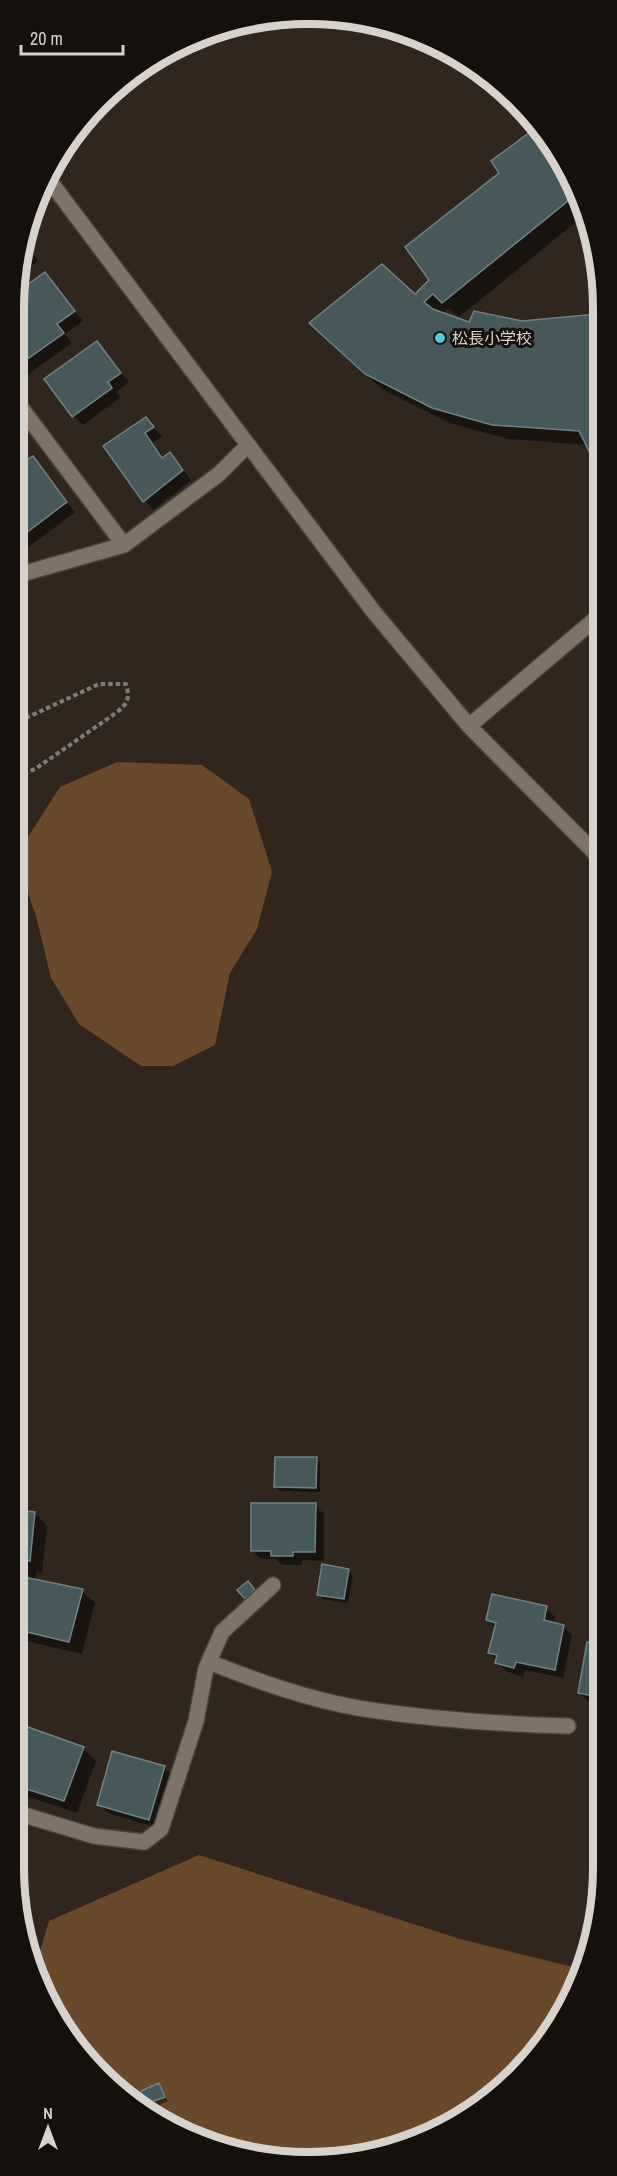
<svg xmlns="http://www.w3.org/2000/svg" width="617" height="2176" font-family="'Archivo Narrow','Noto Sans JP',sans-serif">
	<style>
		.green { fill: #68492c }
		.shadow { fill: #0007 }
		.building { fill: #47585b; stroke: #6f8285; stroke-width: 1.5 }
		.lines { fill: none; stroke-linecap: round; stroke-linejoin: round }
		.minor-casing { stroke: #4a423a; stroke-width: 18 }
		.path { stroke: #837b73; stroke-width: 4; stroke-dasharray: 4.5 3; stroke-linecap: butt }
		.minor { stroke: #7f7368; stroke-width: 15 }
		.poi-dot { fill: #54cade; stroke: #15100c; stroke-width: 2 }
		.labels { text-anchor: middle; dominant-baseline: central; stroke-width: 6; stroke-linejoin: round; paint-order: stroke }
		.poi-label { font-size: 16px; fill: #d8d2cc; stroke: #15100c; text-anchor: start }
		.rim { fill: none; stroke: #d8d2cc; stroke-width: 8 }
	</style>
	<rect width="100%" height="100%" fill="#30261d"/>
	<!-- green -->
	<path class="green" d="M117,762l85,3 47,34 23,73 -15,57 -27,44 -15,72 -42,21h-32l-62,-42 -28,-46 -15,-62 -14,-40 4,-36 34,-53z
		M199,1855l261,84 121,30 -17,46 -76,86 -103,51 -96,10 -111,-30 -91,-70 -51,-82 -2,-9 15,-50z"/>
	<!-- shadow -->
	<path class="shadow" d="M538,127l43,68 5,19 -127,103 -10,-9 -6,6 27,10 127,-9 4,4v143l-13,-17 -79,-6 -60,-16 -67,-34 -56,-51 89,-42 16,-15 70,-107z
		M23,242l15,19 -19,14v-24z
		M45,274l38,47 -18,13 7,9 -45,32 -8,-8v-74z
		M97,343l32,39 -13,10 4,6 -37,27 -9,-9z
		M146,419l16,18 -9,5 11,16 6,-4 21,26 -38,30 -48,-63z
		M18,445l8,9 -8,5z
		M33,458l42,54 -57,43v-88z
		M316,1459l4,4v29l-40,-1 -4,-4z
		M315,1505l9,9v47l-22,-1v5h-20l-6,-6h-15l-9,-9z
		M15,1512l20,1 12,13 -5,47 -5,-1 -3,8 48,11 13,12 -13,51 -68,-16z
		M348,1570l5,5 -5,28 -25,-4 -5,-5z
		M546,1608l9,9 -1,7 9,2 9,9 -9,43 -38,-8 -2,7 -17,-6 -16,-19 6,-24 -8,-8z
		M588,1644l10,2v58l-9,-2 -9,-9z
		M14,1724l69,24 13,13 -19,52 -63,-21z
		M164,1768l10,9 -16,51 -50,-15 -10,-9z
		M159,2085l9,16 -16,7 -5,-5z"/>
	<!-- building -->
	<path class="building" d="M538,126l41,66 -137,111 -9,-9 -9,8 9,7 36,13 5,-11 48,10 75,-7 4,9v127l-11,3 -11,-22 -87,-6 -60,-17 -67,-34 -56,-51 73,-59 33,30 14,-14 -24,-33 94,-74 -8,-12z
		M23,242l7,9 -11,8v-8z
		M45,272l30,39 -18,13 7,9 -45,32v-74z
		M97,341l24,32 -13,9 4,6 -40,29 -28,-38z
		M146,417l8,10 -9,6 17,25 8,-6 13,18 -40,32 -40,-56z
		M33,456l34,46 -49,37v-73z
		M275,1457h42l-1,31 -42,-1z
		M251,1503h65l-1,49h-22v4h-22v-5h-20z
		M15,1510l20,2 -5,49 -5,-1 -6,16 64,13 -14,53 -55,-13z
		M322,1564l27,5 -5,30 -27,-4z
		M248,1581l7,9 -10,9 -8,-9z
		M492,1594l55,12 -3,14 20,5 -9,45 -39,-8 -2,6 -19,-5 2,-8 -9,-2 8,-30 -10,-3z
		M587,1642l11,2v53l-20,-4z
		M14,1722l70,25 -20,54 -50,-16z
		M112,1751l53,15 -16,54 -52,-15z
		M159,2083l6,14 -19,7 -5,-13z"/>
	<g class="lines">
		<!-- minor casing -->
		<g class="minor-casing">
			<path id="minor" d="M49,180l324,431 96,115 131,132
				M19,405l105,140
				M18,575l106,-30 95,-71 28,-28
				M469,726l131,-111
				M209,1662c48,19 98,37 149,46 68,11 142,16 210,18
				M14,1812l80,24 50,6 17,-13 35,-108 10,-53 16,-36 51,-47"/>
		</g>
		<!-- path -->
		<path class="path" d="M17,777l18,-8 81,-56c12,-10 14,-14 10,-29h-27l-71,33 -11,2"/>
		<!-- minor -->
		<use href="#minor" class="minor"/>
	</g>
	<!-- markers -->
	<circle class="poi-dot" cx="440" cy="338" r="6"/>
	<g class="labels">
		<!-- poi labels -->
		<g class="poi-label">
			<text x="452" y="338">松長小学校</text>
		</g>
	</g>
	<!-- crop -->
	<path d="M0 0H617V2176H0ZM308 24H309A284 284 0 0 1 593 308V1868A284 284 0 0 1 309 2152H308A284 284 0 0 1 24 1868V308A284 284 0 0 1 308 24Z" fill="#15100c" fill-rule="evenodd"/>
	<path class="rim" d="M308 24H309A284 284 0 0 1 593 308V1868A284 284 0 0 1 309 2152H308A284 284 0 0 1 24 1868V308A284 284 0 0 1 308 24Z"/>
	<!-- north arrow -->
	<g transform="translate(48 2128)" stroke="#15100c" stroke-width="4.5" paint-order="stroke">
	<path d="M0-4.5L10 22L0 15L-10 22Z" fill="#d8d2cc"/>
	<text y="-9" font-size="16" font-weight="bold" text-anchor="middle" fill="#d8d2cc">N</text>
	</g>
	<!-- scale -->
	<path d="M21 45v9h102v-9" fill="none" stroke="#d8d2cc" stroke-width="3"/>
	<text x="30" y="45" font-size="18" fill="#d8d2cc" stroke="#15100c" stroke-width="4.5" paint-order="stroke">20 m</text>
</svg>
